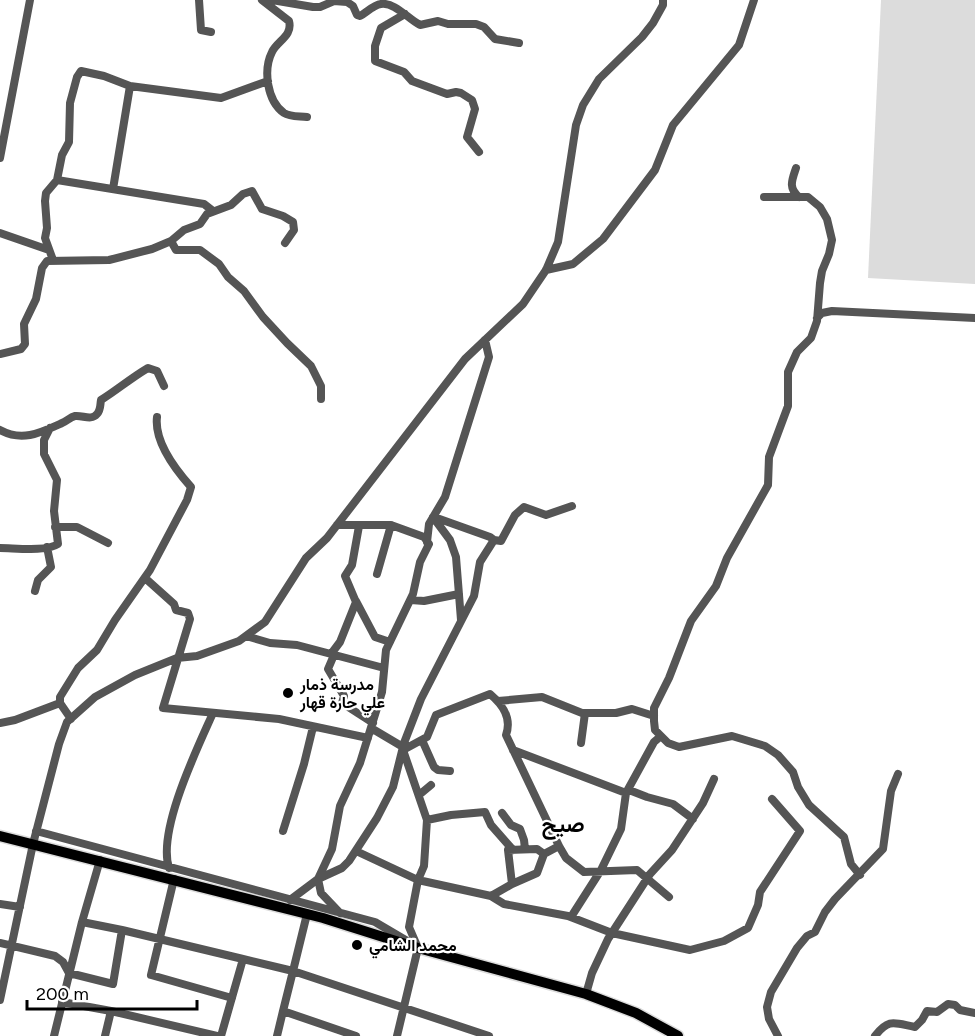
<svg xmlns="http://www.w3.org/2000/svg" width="975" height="1036" font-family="Figtree,Vazirmatn,sans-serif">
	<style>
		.green { fill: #dcdcdc }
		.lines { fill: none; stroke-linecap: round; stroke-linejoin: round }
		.major-casing { stroke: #dbdbdb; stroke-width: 13 }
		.minor { stroke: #555; stroke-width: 8 }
		.major { stroke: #000; stroke-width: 10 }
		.poi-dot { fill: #000; stroke: #fff; stroke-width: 2 }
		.labels { text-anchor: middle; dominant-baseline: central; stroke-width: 4.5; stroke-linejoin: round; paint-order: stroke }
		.poi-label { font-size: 16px; font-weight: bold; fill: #000; stroke: #fff; text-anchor: start }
		.district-label { font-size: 22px; font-weight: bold; fill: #000; stroke: #fff }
	</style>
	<rect width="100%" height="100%" fill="#fff"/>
	<!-- green -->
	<path class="green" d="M881,0h94v284l-107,-6z"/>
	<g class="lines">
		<!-- major casing -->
		<g class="major-casing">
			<path id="major" d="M0,836l323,82 95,30 168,46 50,19 42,23"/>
		</g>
		<!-- minor -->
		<path class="minor" d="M199,0l2,30 10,2
			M262,0l27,21c4,15 -12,20 -17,31 -9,18 -5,49 12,61 6,4 15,3 23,4
			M272,0l41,7h7l14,-6 13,1 6,4 4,9 3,1c6,-3 13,-11 21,-12 14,-2 27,15 39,21l18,-4 10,3h28l8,3 11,12 24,4
			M405,14l-24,14 -6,18v15l29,11 8,9 35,13 9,-2 5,1 11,7 3,9 -8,28 12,15
			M130,86l91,12 47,-17
			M0,158l30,-158
			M796,168c-4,12 -8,20 3,29
			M57,180l147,24 9,7
			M764,197h44l12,10 7,12 5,21 -3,14 -7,17 -2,12 -3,38 -6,17 -14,14 -9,20v34l-19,51 -1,28 -41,73 -11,28 -25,35 -22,57 -15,30v13l1,9 13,13 11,4 53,-11 33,10 13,9 15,17 5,15 11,18 35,32 7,27 9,11
			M0,233l49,17
			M171,241l5,9h24l19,14 9,13 16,14 19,26 24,26 24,23 10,20v13
			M53,260l-8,-22 2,-10 -2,-27 1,-8 11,-13 5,-25 7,-13 1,-39 7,-26 4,-6 23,5 26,10 -17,103
			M546,270l27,-6 30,-25 52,-69 18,-45 66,-80 15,-45
			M817,318l5,-5 10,-2 143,7
			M0,354l21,-5 4,-5 -1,-20 12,-25 6,-31 5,-7 62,-1 43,-11 19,-8 13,-11 16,-6 7,-10 24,-9 12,-11 9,-3 10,18 21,7 10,6 1,8 -9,13
			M0,430c22,12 40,3 62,-7 5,-2 8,-6 13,-7 8,-1 16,5 22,-2 4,-4 3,-9 4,-14 16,-10 30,-22 47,-32l9,3 7,15
			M433,517l17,23 6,17 5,63
			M434,517l56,20 4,3
			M337,525h54l-14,49
			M55,527h22l31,16
			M427,542l2,-18 16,-27 44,-140 -4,-17
			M0,548c15,0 46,4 58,-4l-4,-33 3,-31 -13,-26v-14l6,-12
			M145,578l29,26 2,6 12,3 2,6 -27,89 116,11 89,19
			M35,591l3,-11 13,-13 -4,-20
			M411,600l13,1 35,-7
			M356,601l19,36 15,5
			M246,636l24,7 27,2 87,23
			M331,654l9,-12 16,-40 -11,-26 7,-11 7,-39
			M334,655l-6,14 16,27 -2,7 31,20
			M498,701l44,-4 40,16h34l16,-4 22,7
			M71,719l-11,-16v-6l18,-29 19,-18 18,-30 35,-50 37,-70 4,-13c-16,-18 -37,-45 -34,-70
			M0,723l15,-3 45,-17
			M371,728l32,19
			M422,740l12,27 4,3 12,1
			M581,743l4,-30
			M513,750l113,43 28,-51 7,-6
			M629,790l18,7 26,7 20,15
			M419,795l12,-10
			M502,813l9,12 9,4 4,11 1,9
			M427,820l24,-5 34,-3 6,13 22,25
			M36,831l339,91 34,20
			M283,831l21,-67 9,-37
			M559,846l7,12 18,14 53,-2 32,27
			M356,851l62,29 73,16 13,8 64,12 44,17 78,17 34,-9 24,-13 10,-23 2,-13 40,-61 -28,-32
			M169,868c-12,-37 28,-119 44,-155
			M174,879l-23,96 81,23
			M512,884l-4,-34 29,-1 7,5
			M290,900l28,-21 14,-30 8,-43 20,-43 22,-71 4,-42 27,-56 7,-32 9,-18 -5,-7 -33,-12
			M0,904l20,3
			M340,913l-19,-20 -3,-14 24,-11 7,-7 28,-43 16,-31 11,-44 17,-44 53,-103 6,-34 14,-22 7,1 14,-26 9,-8 22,8 26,-9
			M571,917l30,-47 20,-41 5,-36
			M122,930l121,29
			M0,943l55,13 8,6 6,11 44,11 9,-54 -40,-8
			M586,994l6,-21 16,-34 42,-65 22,-24 31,-47 11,-24
			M0,1000l33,-156 26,-100 8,-22 28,-25 40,-22 42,-17 20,-2 42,-15 26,-19 41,-64 21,-20 138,-179 58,-55 23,-34 12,-28 18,-117 7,-20 16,-26 43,-42 11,-14 10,-18v-5
			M62,1002l49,9
			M283,1011l10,-40 196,65
			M54,1036l28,-114 18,-62
			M105,1036l6,-25 106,25
			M221,1036l22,-77 50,12 14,-57
			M277,1036l6,-25 73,25
			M397,1036l21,-88 -9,-21 9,-47 6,-14 3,-46 -24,-70 24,-13 9,-22 54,-21c13,11 22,24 16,41l53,111 -15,8 -7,19 -25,11 -21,12
			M778,1036l-9,-17 -2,-12 4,-15 26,-44 10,-12 8,-4 10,-20 10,-13 48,-50 8,-58 7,-17
			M875,1036c14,-18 19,-13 40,-9l7,-7 5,-9 10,1 11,-8 7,1 5,5 15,3"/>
		<!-- major -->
		<use href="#major" class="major"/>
	</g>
	<!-- markers -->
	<g class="poi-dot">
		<circle cx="288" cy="693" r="6"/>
		<circle cx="357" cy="945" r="6"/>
	</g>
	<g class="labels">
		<!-- poi labels -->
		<g class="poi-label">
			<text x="300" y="684">مدرسة ذمار<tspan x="300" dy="18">علي حارة قهار</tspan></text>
			<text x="369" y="945">محمد الشامي</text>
		</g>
		<!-- district labels -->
		<g class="district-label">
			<text x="563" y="824">صيح</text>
		</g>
	</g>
	<!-- scale -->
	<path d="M27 1000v9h170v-9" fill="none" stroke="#000000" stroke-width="3"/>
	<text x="36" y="1000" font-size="18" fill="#000000" stroke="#ffffff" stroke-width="4.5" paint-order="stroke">200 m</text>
</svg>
